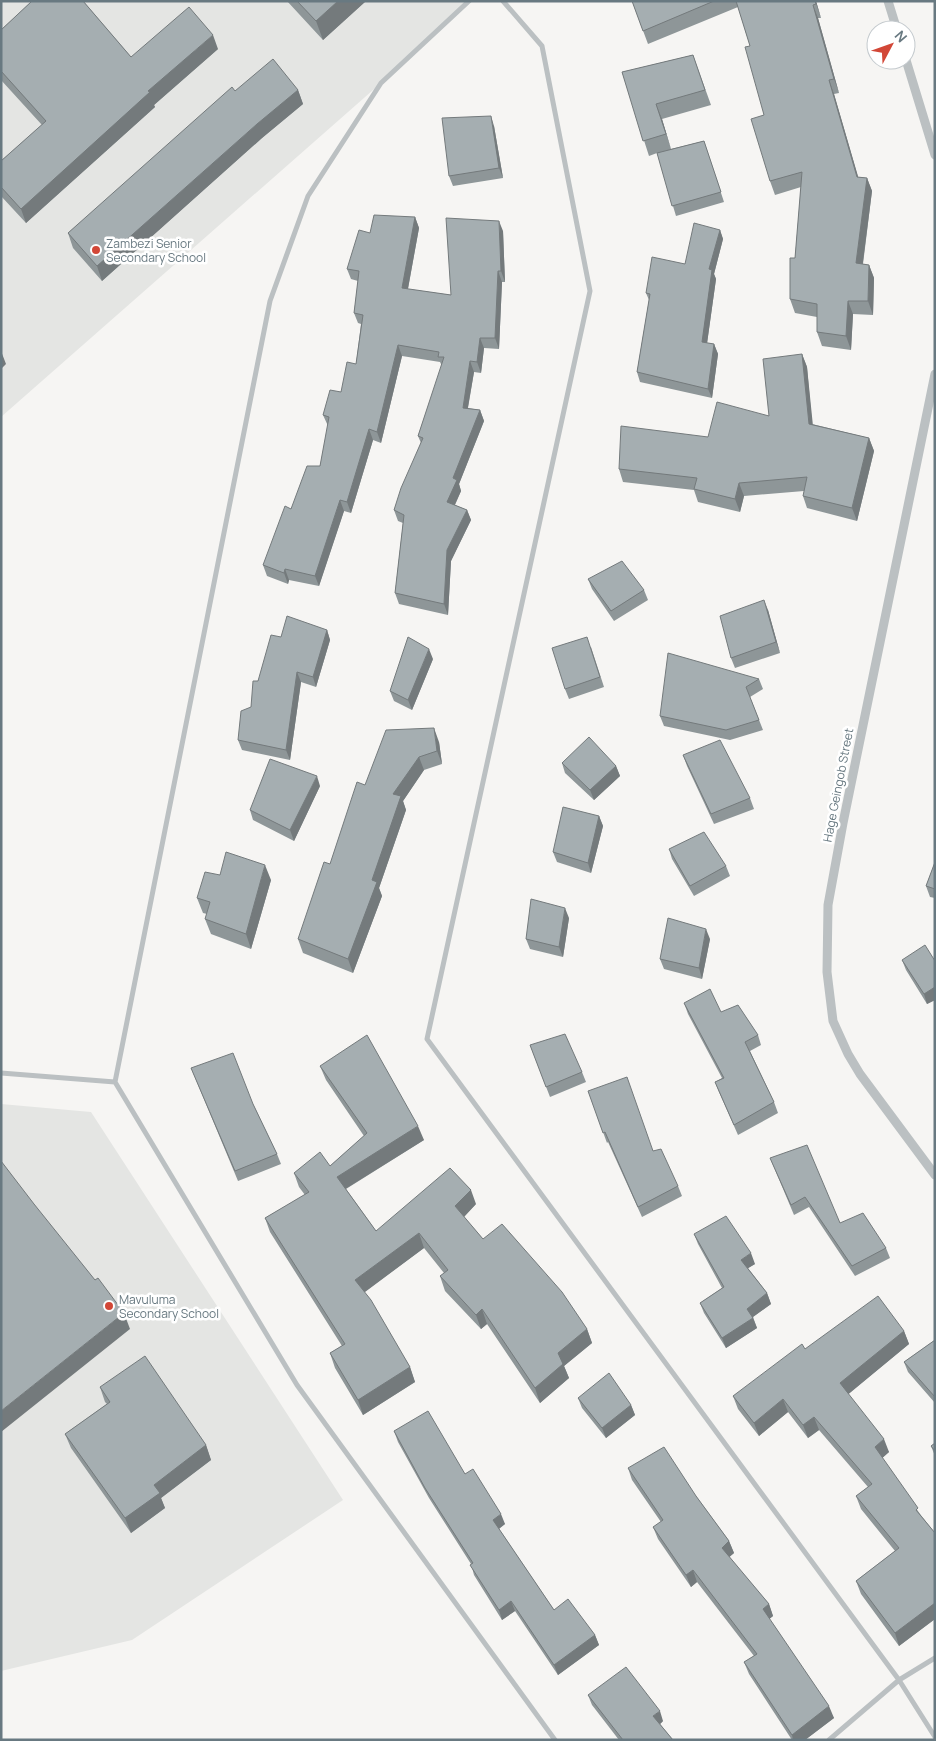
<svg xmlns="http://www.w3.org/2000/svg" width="936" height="1741" font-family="Manrope,sans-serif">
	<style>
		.built { fill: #e4e5e3 }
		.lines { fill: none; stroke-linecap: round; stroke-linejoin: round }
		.minor { stroke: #bbc0c2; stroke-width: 5 }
		.tertiary { stroke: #bbc0c2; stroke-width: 9 }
		.wall { fill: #8e9698 }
		.shaded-wall { fill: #747a7c }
		.building { fill: #a5aeb1; stroke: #747a7c }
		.poi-dot { fill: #d24737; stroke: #fff; stroke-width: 2 }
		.labels { text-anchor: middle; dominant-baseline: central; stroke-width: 5; stroke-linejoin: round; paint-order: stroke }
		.poi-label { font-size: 12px; fill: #687981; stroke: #fff; text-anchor: start }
		.street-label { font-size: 12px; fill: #687981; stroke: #fff }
	</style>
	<rect width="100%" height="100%" fill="#f6f5f3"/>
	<!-- built -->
	<path class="built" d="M1,1h468l-88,82 -380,334z
		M1,1104l90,8 252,388 -211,140 -131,31z"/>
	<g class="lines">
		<!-- minor -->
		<path class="minor" d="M503,1l39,45 48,245 -163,748 472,641 36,57
			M1,1073l114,9 182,303 258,355
			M115,1082l155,-781 38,-105 73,-113 88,-82
			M829,1740l70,-60 36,-22"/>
		<!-- tertiary -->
		<path class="tertiary" d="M888,1l9,29
			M906,60l29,95
			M935,374l-92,449 -15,82 -1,67 6,49 15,33 12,20 75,101"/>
	</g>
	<!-- wall -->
	<path class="wall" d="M30,1h53l48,56 87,-8 -64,56 1,2 -129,116 -25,-27v-35l41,-36 -41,-45v-50l30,-28z
		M287,1h79l-43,39z
		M632,1h184l5,17h-3l21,75 -5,1 24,83 9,1 5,13 -9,73 6,1 5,13 -1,37 -20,-1 -2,36 -29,-4 -5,-14v-15l-22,-4 -5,-14 5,-41 6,-71 -26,8 -5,-14 -6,-66 -14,-69 -12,-39 -90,37z
		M693,55l18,50 -49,14 9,30 33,-8 20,61 -48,14 -19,-63 -8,3 -27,-84z
		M298,90l5,14 -41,34 -160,143 -29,-33 -5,-15 167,-142z
		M494,126l9,52 -50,8 -4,-10z
		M415,217l4,11 -11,61 43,6 52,-64 2,51h-3l-3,67 -15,-1 -3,25 -7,-1 -6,36 12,2 4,11 -25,63 2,7 -6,14 12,5 4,10 -20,41 -3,54 -49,-11 -4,-11 8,-70 -5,-2 -4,-11 27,-67 -3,-7 24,-70 -2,-4 -38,-6 -21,87 -8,-3 -22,73 -7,-2 -25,75 -30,-6 -1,4 -21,-8 -4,-11 28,-56 29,-43 8,-40 -5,-11 18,-23 15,-28 5,-40 -3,-1 -4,-10 4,-32 -7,-2 -4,-10 23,-36z
		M720,230l3,9 -9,35 2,5 -9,64 7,1 4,10 -6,44 -72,-16 -3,-10 12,-72 -3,-7 39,-29z
		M802,354l5,13 5,57 57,14 5,13 -17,70 -50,-13 -4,-12 1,-5 -60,5 -4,16 -42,-10 -4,-12 -71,-8 -4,-13 150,-53z
		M588,579l56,11 4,10 -34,21 -22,-32z
		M768,610l12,43 -45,15 -4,-10z
		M327,630l3,10 -14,47 -15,-5 -11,78 -48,-10 -4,-10 13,-33 7,-26 23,-44z
		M591,647l13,40 -35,12 -4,-10z
		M433,659l-21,51 -18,-9 -4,-10z
		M759,679l4,10 -13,8 13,33 -33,10 -66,-14 -4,-10z
		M439,742l3,22 -18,6 -21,31 3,9 -27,78 3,8 -29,77 -50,-20 -5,-14 67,-154z
		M683,755l67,43 4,11 -40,15 -27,-58z
		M562,763l54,3 4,10 -26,24 -29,-27z
		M320,786l-26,55 -41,-21 -3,-10z
		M599,816l4,10 -12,47 -34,-11 -4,-10z
		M669,849l57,17 4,10 -36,20 -22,-37z
		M935,862v36l-5,-1 -4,-11z
		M220,875l51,5 -20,69 -40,-15 -6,-15 2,-5 -4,-1 -6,-15z
		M569,918l-6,39 -33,-8 -4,-10z
		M710,939l-8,40 -38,-10 -4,-10z
		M902,960l33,1v39l-8,4 -21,-34z
		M684,1003l37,9 37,23 3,10 -11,6 24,51 4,11 -40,22 -19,-43 -4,-10 7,-4 -34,-64z
		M530,1045l52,27 4,10 -36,15z
		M320,1066l104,74 -78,49 30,42 100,-27 -12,13 19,22 104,90 5,14 -28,23 5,12 -29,25 -53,-79 -6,5 -36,-38 -5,-15 4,-3 -20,-25 -60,44 46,75 5,15 -52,33 -28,-47 -5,-15 12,-7 -72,-114 -5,-14 40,-23 -6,-8 -5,-14 36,-7 34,-30 -38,-56z
		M191,1068l62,36 24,50 4,10 -43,17z
		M588,1091l65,60 25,35 4,10 -40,21 -34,-75 -1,1z
		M770,1158l70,65 46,25 4,10 -35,18 -46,-69 -15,8z
		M694,1234l61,30 -7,4 19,25 4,11 -18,13 4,11 -31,20 -22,-35 -4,-10 22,-15 -24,-44z
		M904,1331l5,13 -61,50 41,58 -7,6 38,56 15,19v86l-36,27 -38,-52 -5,-13 39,-30 -34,-42 -5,-13 12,-9 -49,-57 -11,8 -20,-26 -29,24 -21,-27 -5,-13 72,-47z
		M935,1340v63l-27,-31 -4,-10z
		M100,1387l106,58 5,15 -50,38 4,10 -34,25 -60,-85 -6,-14 42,-30 -2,-2z
		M578,1398l53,7 4,10 -29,23 -24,-30z
		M394,1431l71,43 40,50 -6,5 55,81 41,25 4,10 -41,30 -43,-64 -13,9 -28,-45 -3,-11 -42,-66 -31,-56z
		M935,1443v13l-4,-10z
		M628,1468l68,28 33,45 5,12 -5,4 40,47 4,12 -4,3 65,99 -29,22h-13l-43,-66 -5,-12 10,-6 -57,-74 -6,5 -33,-48 -5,-12 8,-5 -29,-42z
		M588,1695l75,26 -3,3 13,16h-54l-27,-35z"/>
	<!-- shaded-wall -->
	<path class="shaded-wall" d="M338,1h28l-43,39 -7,-19z
		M815,1h1l5,17z
		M813,5l5,13 21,75 -5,-14z
		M213,35l5,14 -64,56 1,2 -129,116 -5,-14 127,-118z
		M829,80l5,14 28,96 -5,-13z
		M298,90l5,14 -41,34 -160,143 -5,-15 160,-142z
		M656,104l6,15 9,30z
		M491,116l3,10 9,52 -4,-10z
		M867,178l5,13 -11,86 -5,-14z
		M415,217l4,11 -13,71 -4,-11z
		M499,221l4,10 2,51 -4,-11z
		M720,230l3,9 -9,35 2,5 -10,72 -4,-9 7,-73z
		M869,265l5,13 -1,37 -5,-14z
		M498,271l4,11 -3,67 -4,-11z
		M848,301l5,13 -2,36 -5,-14z
		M480,338l4,10 -3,25 -4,-11z
		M714,344l4,10 -6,44 -4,-9z
		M398,345l4,11 -21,87 -4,-11z
		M1,351l5,13 -5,5z
		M802,354l5,13 7,69 -5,-12z
		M470,361l4,11 -8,46 -3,-10z
		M480,410l4,11 -25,63 2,7 -10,22 -4,-11 6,-24z
		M369,429l4,11 -22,73 -4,-11z
		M869,438l5,13 -17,70 -5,-13z
		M739,483l5,13 -4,16 -5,-13z
		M340,500l4,11 -25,75 -4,-10z
		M467,510l4,10 -20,41 -3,54 -4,-11 3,-54z
		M285,569l4,11 -1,4 -4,-11z
		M764,600l4,10 12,43 -4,-11z
		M327,630l3,10 -14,47 -3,-10z
		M429,649l4,10 -21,51 -4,-10z
		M297,672l4,10 -11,78 -4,-10z
		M434,728l5,14 3,22 -5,-13z
		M419,757l5,13 -21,31 3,9 -27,78 3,8 -29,77 -5,-14 24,-79 21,-86z
		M616,766l4,10 -26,24 -4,-10z
		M317,776l3,10 -26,55 -4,-11z
		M599,816l4,10 -12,47 -3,-10z
		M265,865l6,15 -20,69 -5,-15z
		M565,908l4,10 -6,39 -4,-10z
		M706,929l4,10 -8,40 -3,-11z
		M935,987v13l-8,4 -3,-10z
		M418,1126l6,14 -82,51 -5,-14z
		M471,1190l5,14 -16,17 -5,-15z
		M419,1233l5,15 -63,47 -6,-15z
		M751,1253l4,11 -10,6 -4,-10z
		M767,1293l4,11 -21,15 -3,-10z
		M482,1309l5,15 -6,5 -5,-14z
		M124,1313l6,16 -129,103v-21z
		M753,1318l4,10 -31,20 -4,-10z
		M587,1329l5,14 -28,23 5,12 -29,25 -5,-15 23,-35z
		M904,1331l5,13 -64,53 -5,-14z
		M410,1367l5,15 -52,33 -5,-15z
		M783,1399l5,13 -29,24 -5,-13z
		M631,1405l4,10 -29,23 -4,-10z
		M814,1417l5,13 -11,8 -5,-13z
		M884,1439l5,13 -10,9 -4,-14z
		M206,1445l5,15 -50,38 4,10 -34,25 -6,-15 29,-33z
		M501,1514l4,10 -8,6 -4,-10z
		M729,1541l5,12 -8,7 -4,-12z
		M693,1570l4,12 -6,5 -5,-12z
		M511,1601l4,10 -13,9 -3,-10z
		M935,1603v16l-36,27 -4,-13z
		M769,1604l4,12 -6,5 -4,-12z
		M595,1635l4,10 -41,30 -4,-10z
		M829,1706l5,12 -29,22h-12l-1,-5z
		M660,1711l3,10 -6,6 -4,-11z"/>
	<!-- building -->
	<path class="building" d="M32,1h51l48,56 58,-50 24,28 -65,56 2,1 -129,117 -20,-22v-26l45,-40 -45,-50v-41z
		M297,1h41l-22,20z
		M632,1h82l-71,30z
		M736,1h79l1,3 -3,1 21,74 -5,1 28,97 10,1 -11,85 13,2 -1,36h-20l-2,35 -29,-4v-28l-27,-5v-41h5l7,-86 -32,9 -19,-62 13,-4 -19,-68 5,-1z
		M693,55l12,35 -49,14 10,30 -23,7 -21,-69z
		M273,59l25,31 -41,34 -160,142 -29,-33 164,-146 3,4z
		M491,116l8,52 -50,8 -7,-58z
		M704,141l17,51 -49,14 -15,-53z
		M374,215l41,2 -13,71 49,7 -5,-77 53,3 2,50h-3l-3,67h-15l-3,24 -7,-1 -7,47 17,2 -27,68 4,2 -10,22 20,8 -20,40 -3,54 -49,-11 9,-78 -10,-5 7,-22 22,-50 -5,-2 26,-79h-6l1,-5 -41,-7 -21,87 -8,-3 -22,73 -7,-2 -25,76 -30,-7 -1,4 -21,-8 22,-59 6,3 16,-43h13l9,-49 -6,-2 7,-25 11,2 6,-30 9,2 7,-49 -9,-2 5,-42 -12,-2 12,-39 11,3z
		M694,223l26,7 -11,39 3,1 -10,72 12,2 -6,45 -71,-17 13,-78 -4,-1 6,-36 33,7z
		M802,354l7,70 60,14 -17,70 -49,-12 4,-19 -68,6 -4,16 -41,-10 3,-11 -78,-9 2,-43 87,11 9,-35 52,14 -6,-57z
		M622,561l22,29 -33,21 -23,-32z
		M764,600l12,42 -45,16 -11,-42z
		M287,616l40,14 -14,47 -16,-5 -11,78 -48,-10 3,-29 10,-4 2,-26h5l13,-46 10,2z
		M408,637l21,12 -21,51 -18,-9z
		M587,637l13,40 -35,12 -13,-41z
		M668,653l91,26 -13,8 13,33 -33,10 -66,-14z
		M434,728l3,23 -18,6 -26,37 8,2 -29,84 5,2 -29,77 -50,-20 26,-77 6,2 27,-82 8,3 21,-55z
		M589,737l27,29 -26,24 -28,-27z
		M720,740l30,58 -39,16 -28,-59z
		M270,759l47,17 -27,54 -40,-20z
		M563,807l36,9 -11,47 -35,-11z
		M704,832l22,34 -36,20 -21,-37z
		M226,852l39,13 -19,69 -41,-15 5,-17 -13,-4 8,-26 15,3z
		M935,862v27l-9,-3z
		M531,899l34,9 -6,39 -33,-8z
		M668,918l38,11 -7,39 -39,-9z
		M925,945l10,16v26l-11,7 -22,-34z
		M710,989l11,23 17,-7 20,30 -13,7 29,60 -40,23 -19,-43 9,-4 -40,-75z
		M565,1034l17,38 -36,15 -16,-42z
		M367,1035l51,91 -81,51 39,54 74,-63 21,22 -16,16 28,33 19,-15 60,68 25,37 -29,24 5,11 -28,24 -53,-79 -6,6 -36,-39 8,-6 -29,-37 -64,47 16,20 39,67 -52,33 -28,-47 15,-9 -80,-126 44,-26 -15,-19 26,-21 10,14 37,-33 -47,-67z
		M233,1053l20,51 24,50 -42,17 -44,-103z
		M627,1077l26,74 8,-2 17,37 -40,21 -33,-75 -2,1 -15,-42z
		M807,1145l33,78 23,-10 23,35 -34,18 -47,-69 -14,8 -21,-47z
		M1,1161l33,43 61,76 3,-2 26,35 -123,98z
		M726,1216l25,37 -10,7 26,33 -20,16 6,9 -31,20 -22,-35 24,-16 -30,-53z
		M878,1296l26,35 -64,52 44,56 -9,8 43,61 -2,2 19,23v70l-40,30 -39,-52 43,-33 -43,-52 16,-12 -58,-67 -11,8 -20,-26 -29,24 -21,-27 69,-52 3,5z
		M935,1340v57l-31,-35z
		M145,1356l61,89 -52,40 6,8 -35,25 -60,-84 45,-32 -10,-15z
		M609,1373l22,32 -29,23 -24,-30z
		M428,1411l37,63 8,-5 28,45 -8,6 61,90 14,-11 27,36 -41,30 -43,-64 -12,9 -29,-45 3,-2 -48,-75 -31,-57z
		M935,1443v8l-4,-5z
		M664,1447l32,49 33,45 -7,7 47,56 -6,5 66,97 -37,29 -48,-73 13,-8 -64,-84 -7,5 -33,-48 10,-7 -35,-52z
		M626,1667l34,44 -7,5 20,24h-50l-35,-45z"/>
	<!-- markers -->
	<g class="poi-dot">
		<circle cx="96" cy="250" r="5"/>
		<circle cx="109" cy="1306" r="5"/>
	</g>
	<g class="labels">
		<!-- poi labels -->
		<g class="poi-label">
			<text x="106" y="243">Zambezi Senior<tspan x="106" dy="14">Secondary School</tspan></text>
			<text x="119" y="1299">Mavuluma<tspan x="119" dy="14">Secondary School</tspan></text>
		</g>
		<!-- street labels -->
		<g class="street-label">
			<text transform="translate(838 785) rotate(-79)">Hage Geingob Street</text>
		</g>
	</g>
	<!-- border -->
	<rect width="936" height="1741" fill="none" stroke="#687981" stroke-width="5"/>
	<!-- north arrow -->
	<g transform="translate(891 45) rotate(49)"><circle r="24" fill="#ffffff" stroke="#c3c9cd"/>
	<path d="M0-4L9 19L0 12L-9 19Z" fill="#d24737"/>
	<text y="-8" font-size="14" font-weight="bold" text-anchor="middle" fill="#687981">N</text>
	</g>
</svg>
